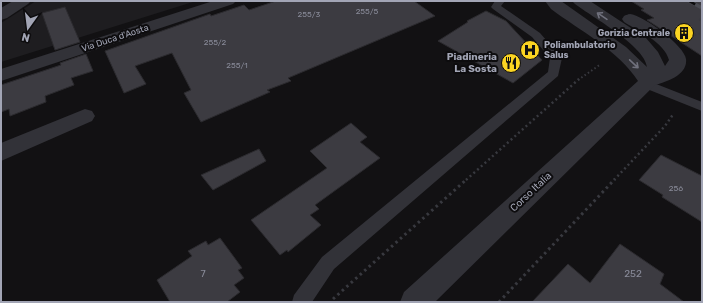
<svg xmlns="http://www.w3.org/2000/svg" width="703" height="303" font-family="Rubik,sans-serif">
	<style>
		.built { fill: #1e1d20 }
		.building { fill: #3c3b41; stroke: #2c2b2f }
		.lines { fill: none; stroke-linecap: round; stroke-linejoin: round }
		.path-far2 { stroke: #38393f; stroke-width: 2; stroke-dasharray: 1.5 2.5; stroke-linecap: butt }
		.path-far1 { stroke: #38393f; stroke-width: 2.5; stroke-dasharray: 2 3; stroke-linecap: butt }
		.path { stroke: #38393f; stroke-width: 3; stroke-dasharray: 2.5 3.5; stroke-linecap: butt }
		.service { fill: #323238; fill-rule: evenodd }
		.minor { fill: #323238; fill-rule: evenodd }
		.rail-casing { stroke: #4b4c53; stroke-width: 3.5 }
		.rail { stroke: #0d0c0e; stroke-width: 2.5; stroke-dasharray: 7; stroke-linecap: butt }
		.oneway { stroke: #70717d }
		.labels { text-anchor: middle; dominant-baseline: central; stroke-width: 4; stroke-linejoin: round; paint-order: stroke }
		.number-label { font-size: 8px; fill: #888a98 }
		.far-poi-label { font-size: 9px; font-weight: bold; fill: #a2a5b5; stroke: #0d0c0e; text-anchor: end }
		.far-street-label { font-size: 9px; fill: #a2a5b5; stroke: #0d0c0e }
		.poi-label { font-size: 10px; font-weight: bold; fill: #a2a5b5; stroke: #0d0c0e; text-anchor: end }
		.street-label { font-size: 10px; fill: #a2a5b5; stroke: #0d0c0e }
		.near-number-label { font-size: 10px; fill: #888a98 }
	</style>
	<rect width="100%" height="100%" fill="#121113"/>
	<!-- built -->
	<path class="built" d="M36,1h160l-195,61v-39z"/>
	<!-- building -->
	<path class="building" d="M276,1h138l21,15 -147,62 3,3 -24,9 3,2 -69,30 -17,-29 7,-3 -19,-37 -37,13 11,18 -22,9 -19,-42 105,-37 1,2 33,-11 5,5z
		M631,1h71v55l-55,-36 7,-2 -13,-8 3,-1z
		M65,7l15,35 -25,8 -13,-37z
		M486,11l20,10 36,39 -29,23 -75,-42 30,-19 -1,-1z
		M86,54l7,17 -22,7 3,7 -29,11 1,6 -36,14 -1,-7 -8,3v-27l60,-20 -1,-2z
		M351,123l16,14 -7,5 20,16 -65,47 4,4 -9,6 11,10 -33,27 -1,-2 -7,5 -29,-35 76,-52 -17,-17z
		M259,149l7,12 -53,29 -12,-15z
		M661,155l41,21v46l-40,-25 1,-2 -24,-15z
		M220,238l22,30 -4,2 6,8 -10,7 6,7 -13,10h-57l-13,-22 35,-24 -4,-5 18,-10 2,4z
		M620,244l44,30 -4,10 24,18h-152l36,-38 22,19z"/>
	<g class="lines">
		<!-- path-far2 -->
		<path class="path-far2" d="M516,1h14
			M699,20l3,-1
			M687,37l15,-4
			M578,80l23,-16"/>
		<!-- path-far1 -->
		<path class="path-far1" d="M466,180l113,-101
			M614,180l51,-54 9,-13"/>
		<!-- path -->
		<path class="path" d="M333,299l134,-120
			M499,302l116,-123"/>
		<!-- service -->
		<path class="service" d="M495,1h10l-4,5 39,27 20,23 2,2 -4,18 -224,193 -22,33h-20l2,-7 28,-38 226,-185 2,-14 -18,-21 -39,-28 -2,-2z
			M646,80l56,22v9l-60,-24 -2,-3 2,-3z"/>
		<!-- minor -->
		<path class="minor" d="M13,1h18l-3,3 -21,14 -6,2v-12z
			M213,1h23l-3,3 -232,77v-12z
			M545,1h16l65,46 21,20c-2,-21 -55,-50 -72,-63l-3,-3h18l56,37 12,14 7,14 4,-6c-5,-18 -29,-28 -45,-38l-2,-3 2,-3c1,-1 6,-2 6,-2 13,1 55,32 56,45 2,16 -20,23 -31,26l-220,217h-35l4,-10 234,-211c-19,-30 -59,-51 -87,-72z
			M85,109l7,2 3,5 -3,5 -91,40v-18z"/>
		<!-- rail casing -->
		<g class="rail-casing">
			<path id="rail" d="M689,1l13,7"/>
		</g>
		<!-- rail -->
		<use href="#rail" class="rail"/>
	</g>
	<!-- one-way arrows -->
	<defs><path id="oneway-shaft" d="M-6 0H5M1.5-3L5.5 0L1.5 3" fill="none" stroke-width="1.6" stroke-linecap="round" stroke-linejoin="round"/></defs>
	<g class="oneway">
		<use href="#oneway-shaft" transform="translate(602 16) rotate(-146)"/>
		<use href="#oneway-shaft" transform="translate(634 64) rotate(43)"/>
	</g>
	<!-- icons -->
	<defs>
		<g id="building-disc" transform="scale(1)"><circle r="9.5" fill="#fbd422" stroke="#0d0c0e"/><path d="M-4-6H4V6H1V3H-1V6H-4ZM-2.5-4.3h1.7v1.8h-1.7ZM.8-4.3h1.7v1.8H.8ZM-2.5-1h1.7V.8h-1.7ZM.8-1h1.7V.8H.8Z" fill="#111"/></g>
		<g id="hospital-disc" transform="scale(1)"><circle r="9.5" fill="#fbd422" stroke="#0d0c0e"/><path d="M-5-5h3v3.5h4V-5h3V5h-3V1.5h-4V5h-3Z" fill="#111"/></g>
		<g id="restaurant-disc" transform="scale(1)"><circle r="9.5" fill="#fbd422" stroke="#0d0c0e"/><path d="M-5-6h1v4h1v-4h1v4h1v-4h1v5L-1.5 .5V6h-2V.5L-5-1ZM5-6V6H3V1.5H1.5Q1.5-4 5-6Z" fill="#111"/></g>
	</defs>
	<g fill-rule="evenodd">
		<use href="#building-disc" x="684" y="33"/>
		<use href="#hospital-disc" x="530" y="50"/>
		<use href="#restaurant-disc" x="511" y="63"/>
	</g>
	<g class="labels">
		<!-- number labels -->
		<g class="number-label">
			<text x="367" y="11">255/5</text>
			<text x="309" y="14">255/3</text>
			<text x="215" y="42">255/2</text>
			<text x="237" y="65">255/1</text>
			<text x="676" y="188">256</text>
		</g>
		<!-- far-poi labels -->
		<g class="far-poi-label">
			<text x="670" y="33">Gorizia Centrale</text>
			<text x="544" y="45" text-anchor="start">Poliambulatorio<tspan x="544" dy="10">Salus</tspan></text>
		</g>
		<!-- far-street labels -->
		<g class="far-street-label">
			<text transform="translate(115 38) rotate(-18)">Via Duca d'Aosta</text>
		</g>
		<!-- poi labels -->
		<g class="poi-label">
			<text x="497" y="57">Piadineria<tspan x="497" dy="12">La Sosta</tspan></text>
		</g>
		<!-- street labels -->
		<g class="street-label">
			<text transform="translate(531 192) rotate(-43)">Corso Italia</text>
		</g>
		<!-- near-number labels -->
		<g class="near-number-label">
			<text x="203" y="274">7</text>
			<text x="633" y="274">252</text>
		</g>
	</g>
	<!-- border -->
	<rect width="703" height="303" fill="none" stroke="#a2a5b5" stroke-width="4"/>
	<!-- north arrow -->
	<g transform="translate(28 28) rotate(194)" stroke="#0d0c0e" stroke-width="3" paint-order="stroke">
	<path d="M0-3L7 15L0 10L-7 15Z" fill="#a2a5b5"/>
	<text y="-6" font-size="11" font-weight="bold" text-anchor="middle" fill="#a2a5b5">N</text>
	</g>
</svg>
